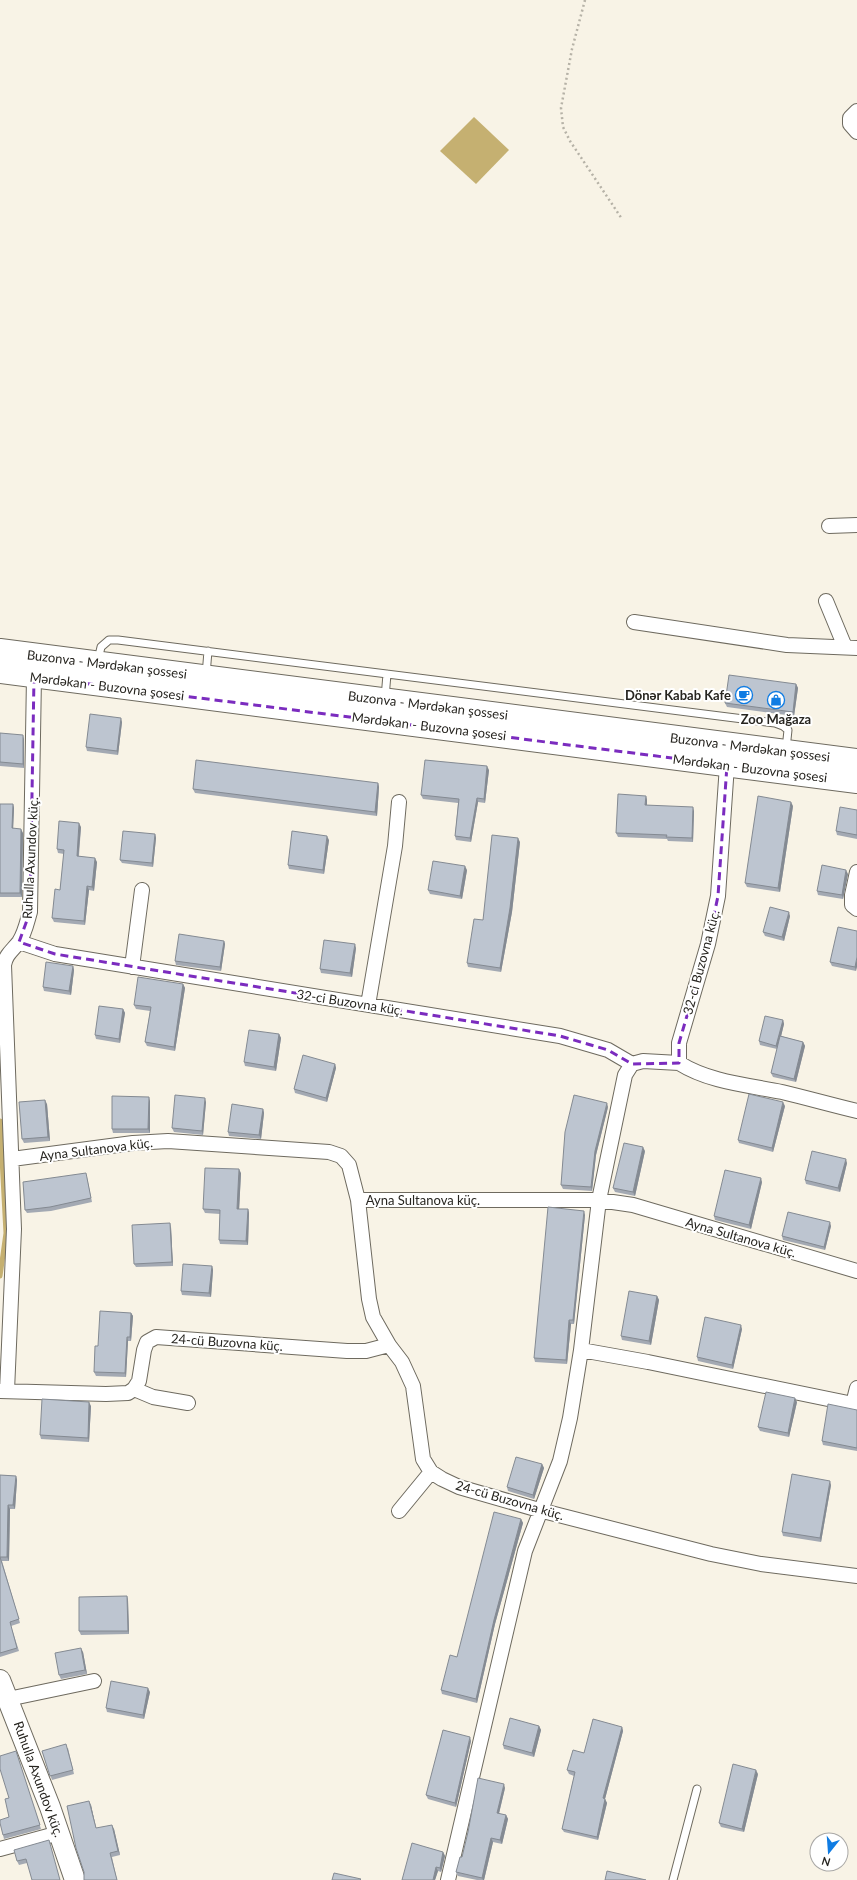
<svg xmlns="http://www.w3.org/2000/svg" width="857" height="1880" font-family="Lato,sans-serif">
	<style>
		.water { fill: #c5b071 }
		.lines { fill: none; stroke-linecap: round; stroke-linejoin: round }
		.stream { stroke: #c5b071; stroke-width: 5 }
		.lane-casing { stroke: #6e6a5f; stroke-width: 9 }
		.street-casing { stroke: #6e6a5f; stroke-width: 16 }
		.secondary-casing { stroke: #6e6a5f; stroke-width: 22 }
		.primary-casing { stroke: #6e6a5f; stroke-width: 24 }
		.path { stroke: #b6b2a7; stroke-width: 2.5; stroke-dasharray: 2 3; stroke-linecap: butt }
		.lane { stroke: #fff; stroke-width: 7 }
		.street { stroke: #fff; stroke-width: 14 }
		.secondary { stroke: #fff; stroke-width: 20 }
		.primary { stroke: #fff; stroke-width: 22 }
		.wall { fill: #a3a9b3 }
		.shaded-wall { fill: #848a92 }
		.building { fill: #bdc5d0; stroke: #848a92 }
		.marked { fill: none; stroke: #7b2cbf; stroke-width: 3; stroke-dasharray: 8 5; stroke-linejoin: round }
		.labels { text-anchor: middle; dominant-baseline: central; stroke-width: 4; stroke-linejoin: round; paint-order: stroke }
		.street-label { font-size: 13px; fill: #272520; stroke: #fff }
		.poi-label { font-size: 13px; font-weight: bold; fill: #272520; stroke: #fff; text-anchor: end }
	</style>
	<rect width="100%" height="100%" fill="#f8f3e6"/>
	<!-- water -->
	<path class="water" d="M474,117l35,33 -33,34 -36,-33z"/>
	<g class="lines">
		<!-- stream -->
		<path class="stream" d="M0,1121l6,112 -6,43"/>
		<!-- lane casing -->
		<g class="lane-casing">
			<path id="lane" d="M98,660l3,-13 8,-7h9l657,83 8,3 5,4 -2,19
				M206,675l2,-24
				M385,698l2,-24
				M673,1880l24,-91"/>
		</g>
		<!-- street casing -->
		<g class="street-casing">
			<path id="street" d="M857,111l-7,7v6l7,8
				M829,526l28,-1
				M826,601l19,46
				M634,622l153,23 70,3
				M727,765l-9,131 -10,48 -29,99v20c30,19 68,22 103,29 25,6 50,13 75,19
				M857,872l-5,23v10l5,4
				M19,942l36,12 505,82 48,14 24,14 11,-3 36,2
				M132,967l10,-77
				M368,1005l27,-159 4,-44
				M12,1159l121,-16 35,-2 161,11 12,4 8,9 9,35h241l34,5 224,66
				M358,1200l11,99 4,18 16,28
				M581,1350l67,12 209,43
				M134,1389l19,8 35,6
				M0,1391l106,3 22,-1 6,-4 5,-8 5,-31 3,-8 9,-5 191,14h19l23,-6 13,17 11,24 10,73 8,13 11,7 17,8 80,23 172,44 50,10 96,12
				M7,1391l7,-162 -10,-264c2,-11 8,-14 15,-23 6,-9 8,-20 11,-30l4,-235
				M853,1404l4,-16
				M399,1511l32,-39
				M8,1699l86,-18
				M0,1849l59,-16
				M448,1880l77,-329 35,-90 10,-43 11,-68 18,-150 26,-125 7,-11"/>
		</g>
		<!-- secondary casing -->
		<g class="secondary-casing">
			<path id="secondary" d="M0,1680l50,127 25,73"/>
		</g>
		<!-- primary casing -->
		<g class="primary-casing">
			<path id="primary" d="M0,650l857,110
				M0,672l857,110"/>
		</g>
		<!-- path -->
		<path class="path" d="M585,0l-13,49 -11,59 2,19 7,14 52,78"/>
		<!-- lane -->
		<use href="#lane" class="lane"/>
		<!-- street -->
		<use href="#street" class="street"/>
		<!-- secondary -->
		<use href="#secondary" class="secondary"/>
		<!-- primary -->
		<use href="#primary" class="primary"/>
	</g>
	<!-- wall -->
	<path class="wall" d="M796,684l2,4 -4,28 -67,-9 -2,-4z
		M122,722l-4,33 -31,-4 -1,-4z
		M0,733l24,6v29l-24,-2z
		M489,770l-4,33 -7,-1 -7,40 -15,-2 -1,-4 3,-33 -35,-4 -2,-4z
		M378,783l1,4 -2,29 -182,-23 -2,-4z
		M646,796l1,4v5l47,6 -1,31 -25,-1 -1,-2 -49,-2 -2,-4z
		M0,804h13l1,4 -1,20 10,5 -1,64h-22z
		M793,806l-13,86 -33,-5 -2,-4z
		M857,810v29l-20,-4 -1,-4z
		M81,827l-2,29 18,6 -3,29 -5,-1 -4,35 -31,-3 -2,-4 8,-28 4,-36 -6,-1 -1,-4z
		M155,834l1,4 -3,29 -31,-4 -2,-3z
		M329,840l-5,34 -35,-5 -1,-4z
		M520,842l-8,70 -11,60 -33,-5 -1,-4 16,-43z
		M467,870l-5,29 -32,-5 -2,-4z
		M848,874l-5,25 -25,-4 -1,-4z
		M790,916l-6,25 -19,-5 -2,-4z
		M857,931l-1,40 -24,-5 -2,-4z
		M224,941l1,3 -4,27 -45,-6 -1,-4z
		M356,948l-4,29 -31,-4 -1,-4z
		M73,966l1,4 -3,25 -27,-4 -1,-4z
		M183,984l2,4 -10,63 -28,-5 -2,-4 5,-31 -14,-2 -2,-4z
		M123,1009l2,4 -5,30 -24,-4 -1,-4z
		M783,1020l1,4 -3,12 22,6 2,4 -9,36 -23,-5 -2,-4 6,-24 -17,-4 -1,-4z
		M279,1034l2,4 -5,33 -31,-5 -1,-4z
		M335,1064l1,4 -9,34 -32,-9 -1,-4z
		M150,1101v32h-37l-1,-4z
		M206,1102l-3,33 -29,-3 -2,-4z
		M47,1104l3,37 -26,2 -2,-4z
		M785,1106l-12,46 -34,-9 -1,-3z
		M608,1107l-12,48 -4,36 -29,-2 -2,-4z
		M263,1109l1,4 -3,26 -32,-3 -1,-4z
		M645,1151l-10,45 -20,-4 -2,-4z
		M847,1163l-7,29 -34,-8 -1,-4z
		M241,1173l-2,36h9l1,4 -1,32 -28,-1 -1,-4 1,-26 -15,-1 -2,-4z
		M87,1177l5,25 -41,9 -24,2 -2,-3z
		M762,1182l-11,47 -36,-9 -1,-4z
		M585,1215l-11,109h-3l-4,40 -32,-2 -1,-4z
		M831,1226l-6,24 -42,-10 -1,-4z
		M171,1227l2,39 -37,1 -2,-3z
		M212,1266l1,4 -2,27 -29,-2 -1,-4z
		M657,1296l2,4 -8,45 -29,-5 -1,-4z
		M131,1313l2,3 -2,25h-3l-2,36 -30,-1 -2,-4 4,-26z
		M742,1329l-9,40 -35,-8 -1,-4z
		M797,1402l-8,35 -29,-6 -2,-4z
		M91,1406l-2,36 -48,-3 -1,-4z
		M857,1410v41l-34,-6 -1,-4z
		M542,1464l2,4 -10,31 -26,-8 -1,-4z
		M0,1475l16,1 1,4 -2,29h-5l-1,52h-7l18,62 -9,3 8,25 -19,6z
		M831,1485l-10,57 -38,-6 -1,-4z
		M521,1519l2,4 -28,101 -18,79 -35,-9 -1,-4 16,-33z
		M127,1596l1,4 1,34 -48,1 -2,-4z
		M83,1652l4,22 -26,5 -2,-4z
		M150,1692l-6,27 -37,-7 -1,-4z
		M539,1726l2,4 -7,27 -30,-8 -1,-4z
		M622,1727l1,4 -18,68 2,4 -9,37 -34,-8 -2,-3 12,-53 -5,-2 -2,-4 17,-17z
		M471,1741l-15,66 -28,-8 -2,-4z
		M68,1748l6,26 -22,6 -10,-29z
		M16,1751l25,78 -37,10 -1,-4 6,-18v-19z
		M758,1774l-14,58 -23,-5 -2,-4z
		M505,1788l-6,26 7,1 2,4 -6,25 -9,-2 -9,38h-7l-19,-4 -2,-4 6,-15z
		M91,1805l5,23 18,1 6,26 -8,2 5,23h-33z
		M51,1844l-24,19 -8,2 -2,-4z
		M443,1852l2,4 -4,16 -3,-1 -3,9h-33z"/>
	<!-- shaded-wall -->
	<path class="shaded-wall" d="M796,684l2,4 -4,28 -1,-4z
		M121,718l1,4 -4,33 -1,-4z
		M23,735l1,4v29l-1,-4z
		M487,766l2,4 -4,33 -1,-4z
		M378,783l1,4 -2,29 -2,-4z
		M646,796l1,4v9l-2,-4z
		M477,798l1,4 -7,40 -1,-4z
		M791,802l2,4 -13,86 -2,-4z
		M13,804l1,4 -1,24 -1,-4z
		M693,807l1,4 -1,31 -1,-4z
		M79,823l2,4 -3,33 -1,-4z
		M21,829l2,4 -1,64 -2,-4z
		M155,834l1,4 -3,29 -1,-4z
		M327,836l2,4 -5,34 -1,-4z
		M518,838l2,4 -8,70 -11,60 -1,-4z
		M95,858l2,4 -3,29 -2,-4z
		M465,866l2,4 -5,29 -2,-3z
		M846,870l2,4 -5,25 -1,-4z
		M87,886l2,4 -4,35 -1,-4z
		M789,912l1,4 -6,25 -2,-4z
		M224,941l1,3 -4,27 -1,-4z
		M355,944l1,4 -4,29 -2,-4z
		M857,957v10l-1,4 -1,-4z
		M73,966l1,4 -3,25 -2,-4z
		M183,984l2,4 -10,63 -1,-4z
		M123,1009l2,4 -5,30 -1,-4z
		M783,1020l1,4 -6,25 -2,-3z
		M279,1034l2,4 -5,33 -2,-4z
		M803,1042l2,4 -9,36 -2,-3z
		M335,1064l1,4 -9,34 -1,-4z
		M149,1097l1,4v32l-2,-4z
		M205,1098l1,4 -3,33 -1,-4z
		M45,1100l2,4 3,37 -2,-4z
		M783,1102l2,4 -12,46 -1,-4z
		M607,1103l1,4 -12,48 -4,36 -1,-4 4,-36z
		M263,1109l1,4 -3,26 -2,-4z
		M643,1147l2,4 -10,45 -2,-4z
		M846,1159l1,4 -7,29 -2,-4z
		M239,1169l2,4 -2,39 -2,-3z
		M761,1178l1,4 -11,47 -2,-4z
		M248,1209l1,4 -1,32 -2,-4z
		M584,1211l1,4 -11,109 -1,-4z
		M830,1222l1,4 -6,24 -1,-3z
		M170,1223l1,4 2,39 -1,-4z
		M212,1266l1,4 -2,27 -2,-4z
		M657,1296l2,4 -8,45 -2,-4z
		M131,1313l2,3 -2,25 -1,-4z
		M569,1320l2,4 -4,40 -1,-4z
		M741,1325l1,4 -9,40 -1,-4z
		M127,1337l1,4 -2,36 -1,-4z
		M795,1398l2,4 -8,35 -1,-4z
		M89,1402l2,4 -2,36 -1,-4z
		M542,1464l2,4 -10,31 -1,-4z
		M16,1476l1,4 -2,29 -2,-4z
		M830,1481l1,4 -10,57 -1,-4z
		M8,1505l2,4 -1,52 -2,-4z
		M521,1519l2,4 -28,101 -18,79 -1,-4 18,-79z
		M127,1596l1,4 1,34 -1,-3z
		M81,1648l2,4 4,22 -2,-4z
		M148,1688l2,4 -6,27 -1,-4z
		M539,1726l2,4 -7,27 -2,-4z
		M622,1727l1,4 -18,68 2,4 -9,37 -1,-3 6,-39z
		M470,1737l1,4 -15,66 -1,-4z
		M756,1770l2,4 -14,58 -2,-3z
		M504,1784l1,4 -7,29 -1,-4z
		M89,1801l2,4 6,27 -1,-4z
		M506,1815l2,4 -6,25 -2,-4z
		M112,1825l2,4 6,26 -2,-4z
		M491,1838l2,4 -9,38h-1l-1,-2z
		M443,1852l2,4 -4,16 -1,-4z
		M436,1867l2,4 -3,9h-2z"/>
	<!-- building -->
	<path class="building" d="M729,675l67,9 -3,28 -68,-9z
		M90,714l31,4 -4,33 -31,-4z
		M0,733l23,2v29l-23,-2z
		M196,760l182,23 -3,29 -182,-23z
		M425,760l62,6 -3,33 -7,-1 -7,40 -15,-2 4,-37 -38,-4z
		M618,794l28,2 -1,9 48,2 -1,31 -26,-1 1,-2 -51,-2z
		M758,796l33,6 -13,86 -33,-5z
		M0,804h13l-1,24 9,1 -1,64h-20z
		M840,807l17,3v25l-21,-4z
		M59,821l20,2 -2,33 18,2 -3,29 -5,-1 -3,35 -32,-3 3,-29 5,1 4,-40 -7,-1z
		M123,831l32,3 -3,29 -32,-3z
		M292,831l35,5 -4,34 -35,-5z
		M492,835l26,3 -8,70 -10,60 -33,-5 7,-44 9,1z
		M433,861l32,5 -5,30 -32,-6z
		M822,865l24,5 -4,25 -25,-4z
		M770,907l19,5 -7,25 -19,-5z
		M838,927l19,4v26l-2,10 -25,-5z
		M179,934l45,7 -4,26 -45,-6z
		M324,940l31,4 -5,29 -30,-4z
		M46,962l27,4 -4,25 -26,-4z
		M138,977l45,7 -9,63 -29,-5 6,-35 -17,-2z
		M99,1006l24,3 -4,30 -24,-4z
		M765,1016l18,4 -7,26 -17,-5z
		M249,1030l30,4 -5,33 -30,-5z
		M780,1036l23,6 -9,37 -23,-6z
		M303,1055l32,9 -9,34 -32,-9z
		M749,1094l34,8 -11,46 -34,-8z
		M175,1095l30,3 -3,33 -30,-3z
		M574,1095l33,8 -12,48 -4,36 -30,-2 4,-53z
		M112,1096l37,1 -1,32h-36z
		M45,1100l3,37 -26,2 -3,-37z
		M232,1104l31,5 -4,26 -31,-3z
		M624,1143l19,4 -10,45 -20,-4z
		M812,1151l34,8 -8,29 -33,-8z
		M205,1168l34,1 -2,40h11l-2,32 -27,-1 1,-30 -17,-1z
		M725,1170l36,8 -12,47 -35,-9z
		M86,1173l5,25 -41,9 -25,3 -2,-28z
		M548,1207l36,4 -11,109h-4l-3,40 -32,-2z
		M788,1212l42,10 -6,25 -42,-11z
		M170,1223l2,39 -38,2 -2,-39z
		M183,1264l29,2 -3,27 -28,-2z
		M629,1291l28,5 -8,45 -28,-5z
		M100,1311l31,2 -1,24h-3l-2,36 -31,-1 1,-26h3z
		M705,1317l36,8 -9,40 -35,-8z
		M766,1392l29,6 -7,35 -30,-6z
		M42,1399l47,3 -1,36 -48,-3z
		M828,1404l29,6v38l-35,-7z
		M516,1457l26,7 -9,31 -26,-8z
		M792,1474l38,7 -10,57 -38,-6z
		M0,1475l16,1 -3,29h-5l-1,52h-7l19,62 -9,3 7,26 -17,5z
		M494,1512l27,7 -27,101 -18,79 -35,-9 9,-35 7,2z
		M127,1596l1,35h-49v-34z
		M81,1648l4,22 -26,5 -4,-22z
		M111,1681l37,7 -5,27 -37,-7z
		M510,1718l29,8 -7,27 -29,-8z
		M593,1719l29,8 -19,71 2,1 -8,38 -35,-8 13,-57 -8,-2 6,-20 11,3z
		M443,1730l27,7 -15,66 -29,-8z
		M66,1744l7,26 -23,6 -8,-25z
		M16,1751l24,74 -37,10 -3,-12v-3l9,-3 -4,-18 4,-1 -9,-29v-13z
		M733,1764l23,6 -14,59 -23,-6z
		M478,1778l26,6 -7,29 9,2 -6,25 -9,-2 -9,40 -26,-6 4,-15h2l6,-25z
		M89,1801l7,27 16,-3 6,26 -8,2 7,27h-33v-8l-8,-24 -9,-42z
		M49,1840l11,40h-28l-6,-21 -9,2 -3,-11z
		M412,1843l31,9 -3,16 -4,-1 -3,13h-31z
		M607,1871l39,9h-41z
		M334,1873l27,6 -1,1h-28z"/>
	<!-- marked area -->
	<path class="marked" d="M34,677l693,88 -9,131 -10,48 -29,99v20l-47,1 -24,-14 -48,-14 -505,-82 -36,-12 11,-30z"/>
	<!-- icons -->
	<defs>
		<g id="cafe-ring" transform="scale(0.9)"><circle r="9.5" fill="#fff" stroke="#0f7ce3" stroke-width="1.5"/><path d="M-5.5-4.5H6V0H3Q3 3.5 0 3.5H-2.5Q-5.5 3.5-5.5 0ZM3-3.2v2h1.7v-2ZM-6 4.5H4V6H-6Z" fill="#0f7ce3"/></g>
		<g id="shop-ring" transform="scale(0.9)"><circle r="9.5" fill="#fff" stroke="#0f7ce3" stroke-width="1.5"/><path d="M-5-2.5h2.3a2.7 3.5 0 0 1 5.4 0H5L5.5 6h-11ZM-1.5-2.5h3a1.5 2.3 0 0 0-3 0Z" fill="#0f7ce3"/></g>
	</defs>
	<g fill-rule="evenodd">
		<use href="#cafe-ring" x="744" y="695"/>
		<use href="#shop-ring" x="776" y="700"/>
	</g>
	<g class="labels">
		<!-- street labels -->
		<g class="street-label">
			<text transform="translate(107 664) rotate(7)">Buzonva - Mərdəkan şossesi</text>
			<text transform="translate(107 686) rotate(7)">Mərdəkan - Buzovna şosesi</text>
			<text transform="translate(428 705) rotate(7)">Buzonva - Mərdəkan şossesi</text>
			<text transform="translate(429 726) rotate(7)">Mərdəkan - Buzovna şosesi</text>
			<text transform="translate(750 747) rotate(7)">Buzonva - Mərdəkan şossesi</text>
			<text transform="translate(750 768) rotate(7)">Mərdəkan - Buzovna şosesi</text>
			<text transform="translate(30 858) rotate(-87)">Ruhulla Axundov küç.</text>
			<text transform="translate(701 962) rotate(-75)">32-ci Buzovna küç.</text>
			<text transform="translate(350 1002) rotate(9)">32-ci Buzovna küç.</text>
			<text transform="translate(96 1149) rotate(-7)">Ayna Sultanova küç.</text>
			<text x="423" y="1200">Ayna Sultanova küç.</text>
			<text transform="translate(741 1237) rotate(16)">Ayna Sultanova küç.</text>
			<text transform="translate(227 1342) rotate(4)">24-cü Buzovna küç.</text>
			<text transform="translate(510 1500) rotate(16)">24-cü Buzovna küç.</text>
			<text transform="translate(39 1779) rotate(70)">Ruhulla Axundov küç.</text>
		</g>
		<!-- poi labels -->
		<g class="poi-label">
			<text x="731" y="695">Dönər Kabab Kafe</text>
			<text x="776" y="719" text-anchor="middle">Zoo Mağaza</text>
		</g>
	</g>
	<!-- north arrow -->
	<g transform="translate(829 1852) rotate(197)"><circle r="19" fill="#ffffff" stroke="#a9a8a6"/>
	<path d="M0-3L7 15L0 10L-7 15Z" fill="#0f7ce3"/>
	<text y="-6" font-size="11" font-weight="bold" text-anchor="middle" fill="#272520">N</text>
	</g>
</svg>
